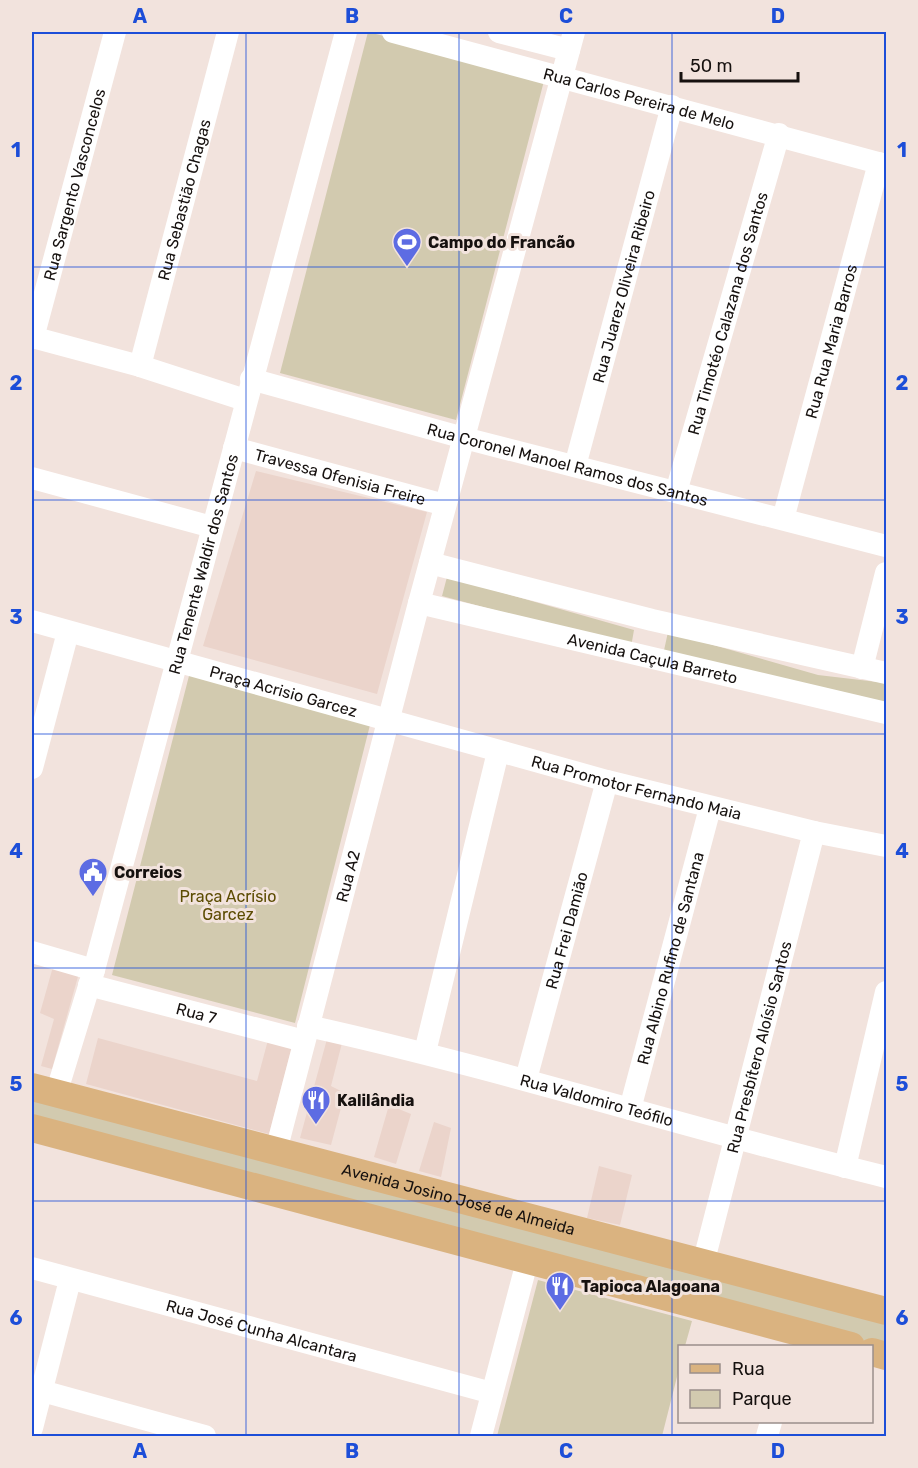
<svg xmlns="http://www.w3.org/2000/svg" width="918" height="1468" font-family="Rubik,sans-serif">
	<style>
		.built { fill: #ebd4cb }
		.green { fill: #d2caaf }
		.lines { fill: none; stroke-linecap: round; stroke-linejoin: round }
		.minor { stroke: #fff; stroke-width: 22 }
		.major { stroke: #dab380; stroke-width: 28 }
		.grid { fill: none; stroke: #1d4ed8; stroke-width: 1.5; stroke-opacity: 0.55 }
		.labels { text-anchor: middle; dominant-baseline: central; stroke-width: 6; stroke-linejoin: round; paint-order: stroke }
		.street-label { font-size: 16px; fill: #16110f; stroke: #f2e3dd }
		.poi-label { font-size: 16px; font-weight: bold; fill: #16110f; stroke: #f2e3dd; text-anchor: start }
		.park-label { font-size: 16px; fill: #5c4c03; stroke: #f2e3dd }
		.neatline { fill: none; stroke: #1d4ed8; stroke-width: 2 }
		.grid-label { font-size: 20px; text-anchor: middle; font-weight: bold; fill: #1d4ed8 }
	</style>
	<rect width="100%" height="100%" fill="#f2e3dd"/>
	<!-- built -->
	<path class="built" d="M256,471l171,41 -50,182 -174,-48z
		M54,963l25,10 -27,96 -11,-3 13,-47 -14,-6z
		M98,1038l159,43 11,-41 24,6 -23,88 -183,-50z
		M327,1039l15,4 -11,43 14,7 -14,52 -31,-7z
		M389,1105l22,9 -15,50 -22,-7z
		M434,1122l17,6 -10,49 -22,-6z
		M599,1166l33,9 -12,50 -33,-7z"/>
	<!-- green -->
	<path class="green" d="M368,32l177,45 -89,343 -176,-47z
		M447,577l187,53 -3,17 -189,-51z
		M668,632l150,43 68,8v20l-223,-48z
		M190,672l180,53 -75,298 -183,-48z
		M32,1095l854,229v26l-854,-228z
		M538,1280l154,41 -7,25h-5l-1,23 -17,67h-165z"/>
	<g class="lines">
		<!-- minor -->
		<g class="minor">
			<path id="s1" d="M393,32l493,133"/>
			<path d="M499,32l70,18"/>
			<path d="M32,337l108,29 105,34"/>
			<path id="s2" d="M33,338l82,-306"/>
			<path id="s3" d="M140,366l88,-334"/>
			<path id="s4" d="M251,379l213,59 422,108"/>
			<path id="s5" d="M234,448l211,57"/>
			<path id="s6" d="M575,466l97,-360"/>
			<path d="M32,478l180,49"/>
			<path id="s7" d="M676,492l103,-358"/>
			<path id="s8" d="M783,519l96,-356"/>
			<path d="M430,563l222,57 234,53"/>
			<path id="s9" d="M419,603l467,110"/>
			<path id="s10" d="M32,621l575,160 207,51 72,14"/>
			<path d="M862,668l24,-95"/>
			<path d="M32,768l36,-136"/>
			<path d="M32,952l62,18"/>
			<path id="s11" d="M89,985l215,56"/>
			<path id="s12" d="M308,1026c195,43 385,104 578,151"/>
			<path d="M425,1052l73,-300"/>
			<path id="s13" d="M526,1079l81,-298"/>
			<path id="s14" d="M56,1094l38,-124 252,-938"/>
			<path id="s15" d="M630,1109l80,-301"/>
			<path id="s16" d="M276,1151l143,-548 155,-571"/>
			<path d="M845,1167l41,-175"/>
			<path id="s17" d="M703,1264l111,-432"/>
			<path id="s18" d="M32,1268l460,125"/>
			<path d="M42,1391l163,45"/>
			<path d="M32,1428l38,-148"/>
			<path d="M481,1436l46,-174"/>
			<path d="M767,1436l4,-14"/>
		</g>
		<!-- major -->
		<g class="major">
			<path id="s19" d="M32,1087l854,224"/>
			<path d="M32,1128l819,218"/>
			<path d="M872,1352l14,4"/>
		</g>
	</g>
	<!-- grid -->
	<path class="grid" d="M246,32v1404M459,32v1404M672,32v1404M32,267h854M32,500h854M32,734h854M32,968h854M32,1201h854"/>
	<!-- icons -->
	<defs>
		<g id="stadium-pin" transform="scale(1.5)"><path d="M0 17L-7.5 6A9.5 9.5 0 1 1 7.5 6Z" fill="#5d6ce3" stroke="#f2e3dd"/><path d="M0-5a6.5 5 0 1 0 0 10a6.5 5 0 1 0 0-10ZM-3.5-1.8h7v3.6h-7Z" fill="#fff"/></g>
		<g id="civic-pin" transform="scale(1.5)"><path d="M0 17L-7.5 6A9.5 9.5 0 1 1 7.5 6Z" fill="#5d6ce3" stroke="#f2e3dd"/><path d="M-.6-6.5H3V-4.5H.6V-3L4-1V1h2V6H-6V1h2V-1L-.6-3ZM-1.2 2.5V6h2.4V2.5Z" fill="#fff"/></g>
		<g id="restaurant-pin" transform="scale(1.5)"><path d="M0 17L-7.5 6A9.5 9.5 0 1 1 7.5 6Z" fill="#5d6ce3" stroke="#f2e3dd"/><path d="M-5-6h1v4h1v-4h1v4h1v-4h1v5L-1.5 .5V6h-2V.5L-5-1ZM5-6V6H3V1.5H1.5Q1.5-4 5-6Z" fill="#fff"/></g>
	</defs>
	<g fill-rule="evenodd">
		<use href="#stadium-pin" x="407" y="242"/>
		<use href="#civic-pin" x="93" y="872"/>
		<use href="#restaurant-pin" x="316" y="1100"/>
		<use href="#restaurant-pin" x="560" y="1286"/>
	</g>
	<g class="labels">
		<!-- street labels -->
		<g class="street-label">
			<text stroke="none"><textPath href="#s1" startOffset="255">Rua Carlos Pereira de Melo</textPath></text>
			<text stroke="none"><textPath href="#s2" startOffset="159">Rua Sargento Vasconcelos</textPath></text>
			<text stroke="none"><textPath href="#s3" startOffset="172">Rua Sebastião Chagas</textPath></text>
			<text stroke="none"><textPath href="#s6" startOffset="186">Rua Juarez Oliveira Ribeiro</textPath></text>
			<text stroke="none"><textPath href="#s7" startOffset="186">Rua Timotéo Calazana dos Santos</textPath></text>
			<text stroke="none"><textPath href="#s8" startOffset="184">Rua Rua Maria Barros</textPath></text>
			<text stroke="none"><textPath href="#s4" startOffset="328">Rua Coronel Manoel Ramos dos Santos</textPath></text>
			<text stroke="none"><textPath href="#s5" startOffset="110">Travessa Ofenisia Freire</textPath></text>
			<text stroke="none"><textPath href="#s14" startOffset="550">Rua Tenente Waldir dos Santos</textPath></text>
			<text stroke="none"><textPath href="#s9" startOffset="240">Avenida Caçula Barreto</textPath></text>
			<text stroke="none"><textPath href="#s10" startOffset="261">Praça Acrisio Garcez</textPath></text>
			<text stroke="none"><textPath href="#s10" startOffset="627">Rua Promotor Fernando Maia</textPath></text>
			<text stroke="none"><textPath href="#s16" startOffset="284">Rua A2</textPath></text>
			<text stroke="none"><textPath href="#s13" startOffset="154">Rua Frei Damião</textPath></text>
			<text stroke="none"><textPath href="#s15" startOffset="156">Rua Albino Rufino de Santana</textPath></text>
			<text stroke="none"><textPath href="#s11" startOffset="111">Rua 7</textPath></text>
			<text stroke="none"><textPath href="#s17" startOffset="224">Rua Presbítero Aloísio Santos</textPath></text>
			<text stroke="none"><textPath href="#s12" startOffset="298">Rua Valdomiro Teófilo</textPath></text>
			<text stroke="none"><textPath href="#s19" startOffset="441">Avenida Josino José de Almeida</textPath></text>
			<text stroke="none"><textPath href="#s18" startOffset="238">Rua José Cunha Alcantara</textPath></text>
		</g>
		<!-- poi labels -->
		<g class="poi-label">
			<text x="428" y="242">Campo do Francão</text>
			<text x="114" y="872">Correios</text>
			<text x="337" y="1100">Kalilândia</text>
			<text x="581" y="1286">Tapioca Alagoana</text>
		</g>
		<!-- park labels -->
		<g class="park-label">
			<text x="228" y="896">Praça Acrísio<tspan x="228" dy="18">Garcez</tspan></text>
		</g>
	</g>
	<!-- border -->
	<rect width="918" height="1468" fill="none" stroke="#f2e3dd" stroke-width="66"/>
	<!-- legend -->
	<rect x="678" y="1345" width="195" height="78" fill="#f2e3dd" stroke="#9a8f8b" stroke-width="1.5"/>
	<rect x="690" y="1364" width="30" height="9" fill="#dab380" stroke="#9a8f8b" stroke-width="1.5"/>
	<text x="732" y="1375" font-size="18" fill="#16110f">Rua</text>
	<rect x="690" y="1390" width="30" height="18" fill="#d2caaf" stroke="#9a8f8b" stroke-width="1.5"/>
	<text x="732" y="1405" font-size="18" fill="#16110f">Parque</text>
	<!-- scale -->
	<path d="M681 72v9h117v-9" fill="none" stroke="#16110f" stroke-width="3"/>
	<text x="690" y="72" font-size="18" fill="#16110f" stroke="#f2e3dd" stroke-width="4.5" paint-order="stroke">50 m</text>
	<rect x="33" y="33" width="852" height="1402" class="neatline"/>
	<g class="grid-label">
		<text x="140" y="23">A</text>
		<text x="352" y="23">B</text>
		<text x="566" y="23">C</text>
		<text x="778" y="23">D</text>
		<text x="16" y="157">1</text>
		<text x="902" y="157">1</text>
		<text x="16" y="390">2</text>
		<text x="902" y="390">2</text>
		<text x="16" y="624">3</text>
		<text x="902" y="624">3</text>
		<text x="16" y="858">4</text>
		<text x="902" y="858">4</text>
		<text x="16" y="1091">5</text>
		<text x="902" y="1091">5</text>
		<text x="16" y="1325">6</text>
		<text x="902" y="1325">6</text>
		<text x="140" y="1458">A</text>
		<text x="352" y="1458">B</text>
		<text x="566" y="1458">C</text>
		<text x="778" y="1458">D</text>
	</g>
</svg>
